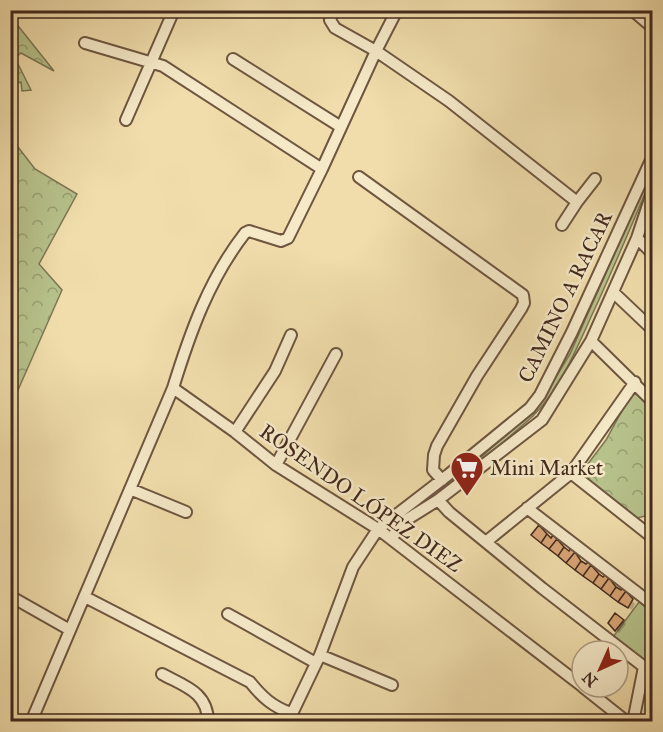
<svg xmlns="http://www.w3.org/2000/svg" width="663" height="732" font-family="'IM FELL Great Primer',serif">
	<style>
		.green { fill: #b7c28b; stroke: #7d7654; stroke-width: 1.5 }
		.forest { fill: url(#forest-crowns); stroke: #7d7654; stroke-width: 1.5 }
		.shadow { fill: #0003 }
		.building { fill: #d9a576; stroke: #43291d; stroke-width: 1.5 }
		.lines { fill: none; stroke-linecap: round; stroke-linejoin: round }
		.minor-casing { stroke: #6e5640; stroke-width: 14 }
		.minor { stroke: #f5e9c8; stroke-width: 10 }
		.labels { text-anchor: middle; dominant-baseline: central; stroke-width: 5; stroke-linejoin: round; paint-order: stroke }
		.street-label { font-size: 21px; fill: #43291d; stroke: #f5e9c8 }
		.poi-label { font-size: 21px; fill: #43291d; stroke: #f5e9c8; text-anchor: start }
	</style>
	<defs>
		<pattern id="forest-crowns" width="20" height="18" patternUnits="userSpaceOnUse" patternTransform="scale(1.5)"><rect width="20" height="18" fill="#b7c28b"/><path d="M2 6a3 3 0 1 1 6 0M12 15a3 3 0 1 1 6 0" fill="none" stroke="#969e71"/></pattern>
	</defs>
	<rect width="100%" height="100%" fill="#f0ddab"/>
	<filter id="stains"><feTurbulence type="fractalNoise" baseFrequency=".00333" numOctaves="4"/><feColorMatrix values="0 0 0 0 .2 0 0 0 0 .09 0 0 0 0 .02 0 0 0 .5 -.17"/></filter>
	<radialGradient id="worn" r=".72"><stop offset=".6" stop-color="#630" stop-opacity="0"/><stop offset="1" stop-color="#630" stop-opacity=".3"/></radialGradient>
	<!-- green -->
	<path class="green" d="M652,169v8c-18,43 -36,85 -55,127 -18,38 -34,82 -64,112l-58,51 -39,31 1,-6 34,-26 68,-61 31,-51z
		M639,602l13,10v49l-3,5 -36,-29z"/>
	<!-- forest -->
	<path class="forest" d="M11,17l43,54 -33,-18 -6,5 16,32 -9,1 -1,-9 -6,2 -3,10 -1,1z
		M11,138l24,31 42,25 -38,70 23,26 -51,116z
		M634,393l5,1 12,10 -2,6 3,4v108l-7,-6 -8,2 -49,-36 -4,-7v-6l22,-29 23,-42z"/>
	<!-- shadow -->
	<path class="shadow" d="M552,540l17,13 2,-2 9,8 -1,2 53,39 3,4 -3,6 -44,-31z
		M623,621l3,3 -7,9 -9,-10z"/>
	<!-- building -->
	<path class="building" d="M539,525l8,9 -6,9 -10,-8z
		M547,534l4,4 2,-3 4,4 -8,10 -8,-6z
		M557,539l7,8 -6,9 -9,-7z
		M564,547l5,4 2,-3 4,4 -9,11 -8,-7z
		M575,552l6,9 -6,9 -9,-7z
		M581,561l5,3 2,-2 3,3 -8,11 -8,-6z
		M591,565l8,9 -6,9 -10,-7z
		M599,574l4,3 2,-2 4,3 -8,11 -8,-6z
		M609,578l7,9 -6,9 -9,-7z
		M616,587l5,3 1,-2 4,3 -8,11 -8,-6z
		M626,591l7,8 -5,9 -10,-6z
		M615,613l9,7 -9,11 -7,-8z"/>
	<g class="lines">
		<!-- minor casing -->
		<g class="minor-casing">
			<path id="minor" d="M397,10l-21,41 73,50 128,101
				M632,10l20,17
				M85,43l78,23 159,103
				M233,59l108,68
				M126,120l48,-110
				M359,177l164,118 1,8 -3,6 -44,67 -40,70 -3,9 -1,15 9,10
				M562,225l15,-23 18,-23
				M637,238l15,15
				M613,292l39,37
				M591,341l61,60
				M173,388l62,44 41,33 102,64 204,157
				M235,432l40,-61 16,-36
				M276,465l60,-111
				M571,473l81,64
				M130,489l56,23
				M438,500l104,-80 49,-79 46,-103 15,-45
				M527,508l125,96
				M393,540v-4l13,-16 32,-20 11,12 93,76 110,85
				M487,541l84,-68 64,-91
				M10,596l60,34
				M85,597l165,85c12,15 23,25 41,31
				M228,614l88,49
				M320,655l72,30
				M162,674c22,12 46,18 46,48
				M583,687l44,35
				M31,722l142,-334c17,-55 36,-109 72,-155l4,-2 32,10 7,-3 34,-69 54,-118 -41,-23 -5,-8 4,-10
				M288,722l32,-67 33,-88 25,-38 70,-54 82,-67 10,-13 32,-63 80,-174
				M633,722l11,-55"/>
		</g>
		<!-- minor -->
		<use href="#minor" class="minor"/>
	</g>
	<!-- icons -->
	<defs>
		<g id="supermarket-pin" transform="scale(1.725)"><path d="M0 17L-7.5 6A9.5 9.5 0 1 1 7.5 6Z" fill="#8f2418" stroke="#f5e9c8"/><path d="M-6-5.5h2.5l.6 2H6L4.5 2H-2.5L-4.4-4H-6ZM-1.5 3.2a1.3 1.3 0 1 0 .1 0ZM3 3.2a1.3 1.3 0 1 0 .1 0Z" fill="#fff"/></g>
	</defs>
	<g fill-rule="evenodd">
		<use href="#supermarket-pin" x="467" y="468"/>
	</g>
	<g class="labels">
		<!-- street labels -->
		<g class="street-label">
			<text transform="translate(565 297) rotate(-64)">CAMINO A RACAR</text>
			<text transform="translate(361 498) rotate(35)">ROSENDO LÓPEZ DIEZ</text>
		</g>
		<!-- poi labels -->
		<g class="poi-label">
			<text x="490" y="468">Mini Market</text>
		</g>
	</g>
	<!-- margin -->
	<rect width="663" height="732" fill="none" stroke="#f0ddab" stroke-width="36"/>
	<rect x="12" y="12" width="639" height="708" fill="none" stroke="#43291d" stroke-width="3"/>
	<rect x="18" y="18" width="627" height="696" fill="none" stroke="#43291d" stroke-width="1.5"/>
	<!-- north arrow -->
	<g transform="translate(600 669) rotate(225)"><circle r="28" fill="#f5e9c8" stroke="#ae9c84" stroke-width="1.5"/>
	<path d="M0-4.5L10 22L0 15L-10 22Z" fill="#8f2418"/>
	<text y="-9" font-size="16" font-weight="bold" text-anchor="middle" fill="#43291d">N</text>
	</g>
	<rect width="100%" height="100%" filter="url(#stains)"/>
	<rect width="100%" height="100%" fill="url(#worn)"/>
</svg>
